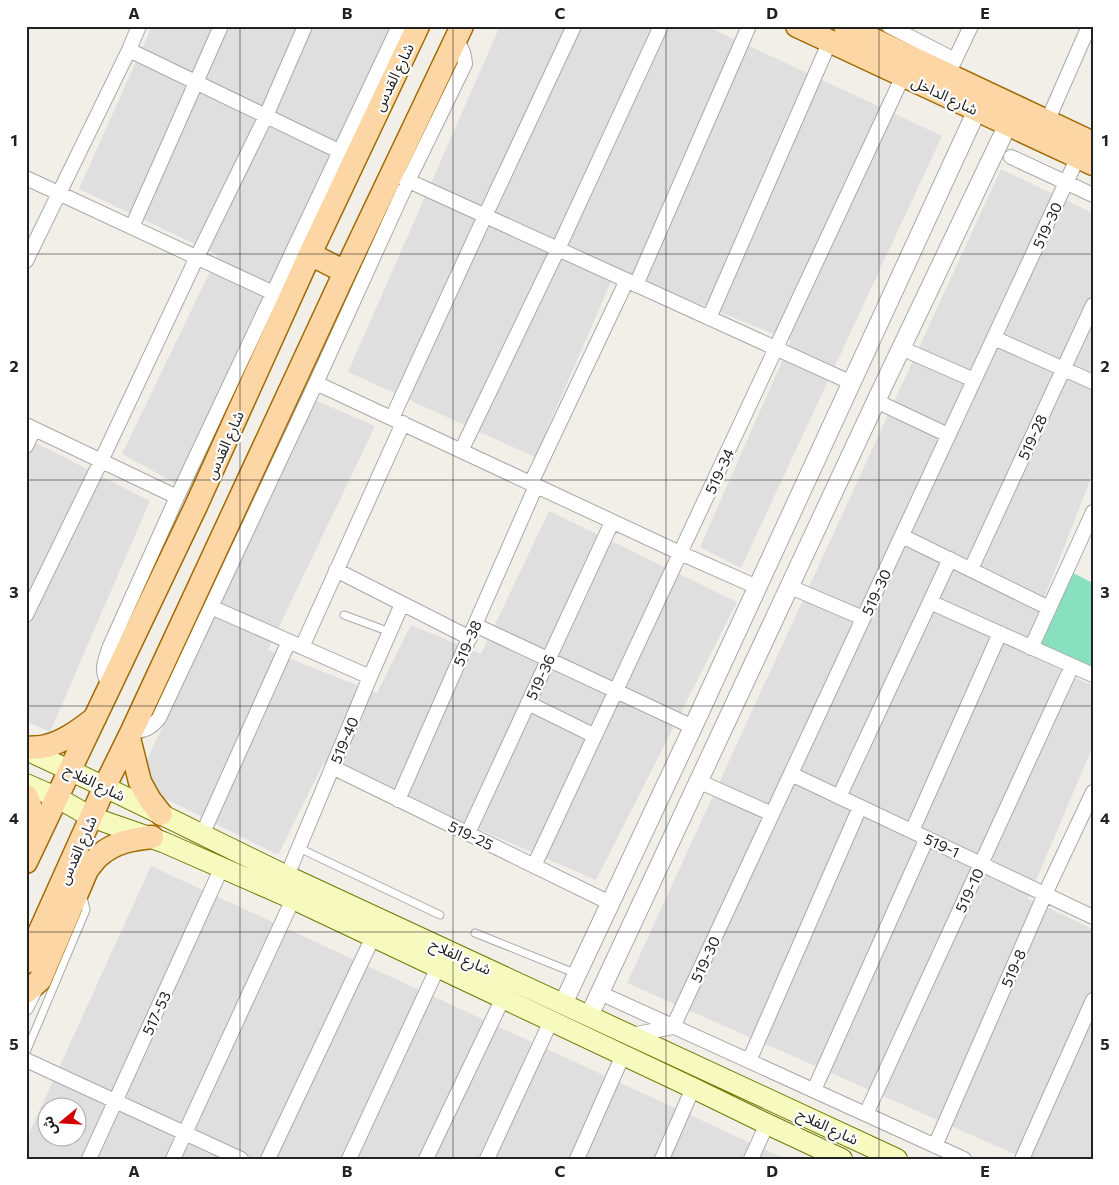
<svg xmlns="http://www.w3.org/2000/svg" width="1119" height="1185" font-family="Commissioner,'Noto Sans Arabic',sans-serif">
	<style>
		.residential { fill: #e0dfdf; fill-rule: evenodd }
		.pitch { fill: #88e0be }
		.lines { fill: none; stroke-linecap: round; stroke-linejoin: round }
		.service-casing { stroke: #a9a9a9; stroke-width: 9 }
		.minor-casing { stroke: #a9a9a9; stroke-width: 16 }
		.tertiary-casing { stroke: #a9a9a9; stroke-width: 20 }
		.secondary-casing { stroke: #707d05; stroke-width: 22 }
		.primary-casing { stroke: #a06b00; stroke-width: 25 }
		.service { stroke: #fff; stroke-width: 7 }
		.minor { stroke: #fff; stroke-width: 14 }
		.tertiary { stroke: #fff; stroke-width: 18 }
		.secondary { stroke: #f7fabf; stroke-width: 20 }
		.primary { stroke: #fcd6a4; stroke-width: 22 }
		.grid { fill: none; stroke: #222; stroke-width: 1; stroke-opacity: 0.55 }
		.labels { text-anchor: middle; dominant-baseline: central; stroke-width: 4.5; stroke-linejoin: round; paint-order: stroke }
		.street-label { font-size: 15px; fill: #222; stroke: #fff }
		.neatline { fill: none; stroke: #222; stroke-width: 2 }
		.grid-label { font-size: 16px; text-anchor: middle; font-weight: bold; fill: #222 }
	</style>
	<rect width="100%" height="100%" fill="#f2efe9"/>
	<!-- residential -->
	<path class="residential" d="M152,26h243l-218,458 -55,-30 96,-199 -139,-66z
		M500,26h206l236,110 -201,432 -41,-21 91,-206 -175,-71 -81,187 -187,-85z
		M1001,169l92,44v260l-70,179 70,34v60l-65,153 65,30v230h-67l-399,-176z
		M314,400l61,26 -107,224 109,43 34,-68 70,29 68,-143 188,91 -141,278 -272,-118 -46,93 -142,-71z
		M26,438l124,63 -100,231 -24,-11z
		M151,866l634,293h-759v-19zM48,1108h30v30h-30z"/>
	<!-- pitch -->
	<path class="pitch" d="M1067,570l26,13v92l-62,-27z"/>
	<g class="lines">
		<!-- service casing -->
		<g class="service-casing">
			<path id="service" d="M344,615l46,17
				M299,848l141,67
				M475,933l102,41
				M26,1052l60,-142 -2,-9 -3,-5"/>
		</g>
		<!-- minor casing -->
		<g class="minor-casing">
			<path id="minor" d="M889,26l66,34
				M129,50l220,106
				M951,68l20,-42
				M1047,122l42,-96
				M1011,157l82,38
				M400,177l452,206
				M26,178l256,119
				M132,227l89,-201
				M26,261l103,-211 10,-24
				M636,285l113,-259
				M709,318l121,-277
				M994,338l99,44
				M901,348l73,32
				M316,383l364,170 77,34
				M876,401l72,34
				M392,418l93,-202 89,-190
				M26,425l151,72
				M26,446l8,-17
				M461,451l97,-202 103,-223
				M531,483l96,-203
				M902,536l147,72
				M971,569l122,-264
				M336,570l134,68
				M788,586l75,32
				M930,602l163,73
				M211,607l159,70
				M26,615l75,-154 96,-204 69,-141 39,-90
				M475,625l218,102
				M302,647l101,-224
				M1031,648l62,-136
				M111,686c-12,-14 -6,-25 -1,-40l67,-149 222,-471
				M528,703l67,33
				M132,731c13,0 19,-3 27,-13l157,-335 92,-202 57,-117c-1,-11 -3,-16 -9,-24
				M332,767l278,136
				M791,774l302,143
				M698,781l74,33
				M839,797l111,-238
				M398,800l138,-314
				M912,831l88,-198
				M468,833l144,-311
				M202,835l87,-194
				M534,866l369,-790
				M287,876l83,-199 32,-73
				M600,993l364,166
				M26,1008l11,-22
				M631,1035l42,-8 405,-870
				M26,1060l215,99
				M749,1061l111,-254
				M814,1090l113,-252
				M866,1114l206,-448
				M935,1146l110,-252 48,-102
				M89,1159l133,-292
				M173,1159l120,-260
				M268,1159l105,-222
				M349,1159l89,-192
				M426,1159l77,-161
				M487,1159l64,-138
				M577,1159l46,-104
				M662,1159l31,-71
				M751,1159l16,-35
				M1022,1159l71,-159"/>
		</g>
		<!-- tertiary casing -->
		<g class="tertiary-casing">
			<path id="tertiary" d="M563,1004l130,-277 284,-617
				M589,1016l287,-615 132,-277"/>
		</g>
		<!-- secondary casing -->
		<g class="secondary-casing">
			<path id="secondary" d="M26,750c88,40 174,84 261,126l610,283
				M26,784l32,14 33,19 72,25 130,57 400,189 74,36 75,35"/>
		</g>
		<!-- primary casing -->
		<g class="primary-casing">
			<path id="primary" d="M797,26l296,138
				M845,26l248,117
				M310,254l35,18
				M129,738l11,44 10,18 11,14
				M26,748c7,-1 14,0 20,-2 18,-4 35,-17 49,-28
				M26,796c9,13 5,35 5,50
				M26,862l170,-356 114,-252 108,-228
				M26,962l79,-176 27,-55 213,-459 117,-246
				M26,992l14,-12 47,-110c4,-5 8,-11 13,-15 15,-13 33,-16 52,-18"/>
		</g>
		<!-- service -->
		<use href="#service" class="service"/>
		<!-- minor -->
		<use href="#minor" class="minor"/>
		<!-- tertiary -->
		<use href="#tertiary" class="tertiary"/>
		<!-- secondary -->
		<use href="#secondary" class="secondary"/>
		<!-- primary -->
		<use href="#primary" class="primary"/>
	</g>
	<!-- grid -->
	<path class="grid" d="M240,26v1133M453,26v1133M666,26v1133M879,26v1133M26,254h1067M26,480h1067M26,706h1067M26,932h1067"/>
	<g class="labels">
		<!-- street labels -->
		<g class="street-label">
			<text transform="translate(393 77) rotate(-64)">شارع القدس</text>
			<text transform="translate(945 95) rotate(25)">شارع الداخل</text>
			<text transform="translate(1047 225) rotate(-65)">519-30</text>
			<text transform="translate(1032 437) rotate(-65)">519-28</text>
			<text transform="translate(224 445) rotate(-66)">شارع القدس</text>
			<text transform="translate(719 471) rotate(-65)">519-34</text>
			<text transform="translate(876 592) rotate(-65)">519-30</text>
			<text transform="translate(467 643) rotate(-66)">519-38</text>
			<text transform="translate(540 677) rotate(-65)">519-36</text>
			<text transform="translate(344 740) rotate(-67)">519-40</text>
			<text transform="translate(95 782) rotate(26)">شارع الفلاح</text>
			<text transform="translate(471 835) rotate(26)">519-25</text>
			<text transform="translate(942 845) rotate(25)">519-1</text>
			<text transform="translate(77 850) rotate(-66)">شارع القدس</text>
			<text transform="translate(969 890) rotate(-65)">519-10</text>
			<text transform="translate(461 956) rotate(25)">شارع الفلاح</text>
			<text transform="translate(705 959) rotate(-65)">519-30</text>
			<text transform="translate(1013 968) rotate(-66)">519-8</text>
			<text transform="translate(156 1013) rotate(-65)">517-53</text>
			<text transform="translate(828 1126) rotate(25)">شارع الفلاح</text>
		</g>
	</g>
	<!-- border -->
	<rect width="1119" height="1185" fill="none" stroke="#ffffff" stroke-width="55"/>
	<!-- north arrow -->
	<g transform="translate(62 1122) rotate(252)"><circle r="24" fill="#ffffff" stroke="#a7a7a7"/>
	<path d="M0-4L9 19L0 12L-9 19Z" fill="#d40000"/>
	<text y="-8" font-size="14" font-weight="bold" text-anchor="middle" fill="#222222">ش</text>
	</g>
	<rect x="28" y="28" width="1064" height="1130" class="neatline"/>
	<g class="grid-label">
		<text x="134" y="19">A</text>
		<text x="347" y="19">B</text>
		<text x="560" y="19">C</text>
		<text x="772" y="19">D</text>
		<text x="985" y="19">E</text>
		<text x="14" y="146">1</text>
		<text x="1105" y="146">1</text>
		<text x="14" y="372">2</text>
		<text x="1105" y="372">2</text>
		<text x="14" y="598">3</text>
		<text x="1105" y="598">3</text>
		<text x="14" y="824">4</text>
		<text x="1105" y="824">4</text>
		<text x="14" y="1050">5</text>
		<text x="1105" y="1050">5</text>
		<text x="134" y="1177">A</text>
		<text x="347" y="1177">B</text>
		<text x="560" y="1177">C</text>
		<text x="772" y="1177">D</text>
		<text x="985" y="1177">E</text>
	</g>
</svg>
